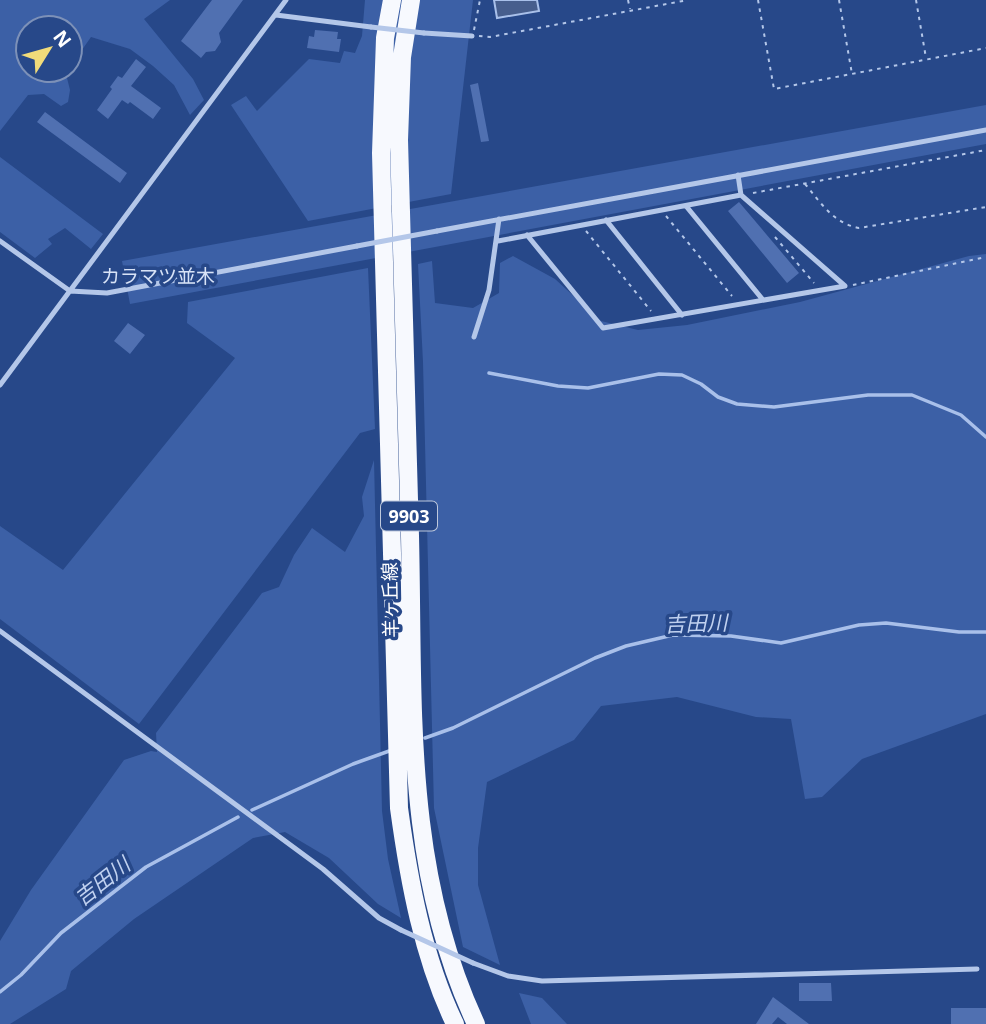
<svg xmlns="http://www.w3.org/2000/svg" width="986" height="1024" font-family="'Noto Sans','Noto Sans JP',sans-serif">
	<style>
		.green { fill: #3c60a6 }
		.water { fill: #475e8d; stroke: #a9c0ea; stroke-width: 2 }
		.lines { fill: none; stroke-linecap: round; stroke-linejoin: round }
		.stream { stroke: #a9c0ea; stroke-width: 3.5 }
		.building { fill: #5070b1 }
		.path { stroke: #b4c7e9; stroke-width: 2; stroke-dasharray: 3.5 5; stroke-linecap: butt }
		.lane { stroke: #b4c7e9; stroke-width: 5 }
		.primary { stroke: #f7f9fe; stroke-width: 18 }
		.lane-bridge { stroke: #b4c7e9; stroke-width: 5 }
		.labels { text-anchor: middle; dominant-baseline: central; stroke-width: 7; stroke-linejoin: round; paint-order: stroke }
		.shield { fill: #274889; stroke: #bec8dc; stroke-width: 2 }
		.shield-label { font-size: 18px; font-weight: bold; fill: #fff }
		.park-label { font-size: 19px; fill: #d8e3f7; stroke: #274889 }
		.street-label { font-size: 19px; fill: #fff; stroke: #274889 }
		.water-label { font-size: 21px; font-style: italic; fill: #c0d1f0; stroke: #274889 }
	</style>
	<rect width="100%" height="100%" fill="#274889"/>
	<!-- green -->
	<path class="green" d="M0,0h170l-26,19 49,60 11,21 -14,15 -16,-30 -21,-19 -23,-17 -39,-12 -21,30v-39h-42v42h40l-2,4 4,16 -2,12 -7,4 -17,-12 -16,1 -28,36z
		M365,0h108l-22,194 -143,27 -77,-116 15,-9 11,15 52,-52 31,4 4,-12 11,2 7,-17z
		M986,105v39l-856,160 -8,-43z
		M0,157l103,77 -12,15 -26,-21 -17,11 4,5 -17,14 -35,-26z
		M986,254v460l-124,45 -40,38 -17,2 -14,-80 -35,-2 -79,-20 -76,9 -27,34 -87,42 -9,66v37l22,80 -37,-18 -29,-139 -11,-446 -5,-98 14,-3 3,42 38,5 26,-15 1,-30 13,-7 42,23 46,42 37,9 49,-5 113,-23 169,-46z
		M368,268l7,161 -15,4 -221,291 -139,-105v-93l63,44 172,-212 -48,-35 1,-21z
		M374,460l8,351 6,48 13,59 -23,-14 -49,-46 -44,-26 -32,6 -119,81 -63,52 -5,18 -56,35h-10v-83l31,-51 93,-130 27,-9 6,1 -1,-19 106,-140 17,-6 15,-32 18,-27 33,24 19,-36 -2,-19z
		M519,993l23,5 25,26h-36z"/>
	<!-- water -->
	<path class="water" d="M494,0h43l2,11 -42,7z"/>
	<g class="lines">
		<!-- stream -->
		<path class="stream" d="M489,373l69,13 30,2 71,-14 23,1 19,9 17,13 19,7 37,3 94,-12h44l49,20 25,22
			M425,738l28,-10 142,-70 31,-12 47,-11 58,1 50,7 78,-18 27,-2 73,9h27
			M252,810l101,-46 39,-14
			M0,992l21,-17 40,-42 85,-66 92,-50"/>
	</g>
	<!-- building -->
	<path class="building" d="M212,0h31l-24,33 2,9 -6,9 -9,1 -5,6 -20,-17z
		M315,30l23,2 -1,7h4l-2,13 -32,-4 2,-12 5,1z
		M136,59l10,8 -15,19 30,22 -8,11 -23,-17 -2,2 -6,-4 -14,19 -11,-9 15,-21 -2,-2 8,-11 4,2z
		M478,83l11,58 -8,1 -11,-57z
		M45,112l82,61 -7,10 -83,-61z
		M739,202l60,71 -12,10 -59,-72z
		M128,323l17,12 -15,19 -16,-13z
		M799,983h32l1,18h-33z
		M773,997l36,27h-22l-9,-7 -6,7h-16z
		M951,1008h35v16h-35z"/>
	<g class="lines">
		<!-- path -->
		<path class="path" d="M628,0l2,9
			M758,0l16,89 212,-41
			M839,0l13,74
			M916,0l10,58
			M474,30l6,-30
			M479,36l11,1 198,-37
			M805,184c16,19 28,39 54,44l127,-21
			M753,193l233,-43
			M666,216l66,80
			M586,231l65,80
			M775,237l39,46
			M853,285l133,-28"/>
		<!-- lane -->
		<path class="lane" d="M276,15l95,12
			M424,33l48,3
			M686,206l77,94
			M606,220l76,95
			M437,231l549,-101
			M527,235l76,93 242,-42 -104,-91 -3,-20
			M0,241l70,50 37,2 250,-47
			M498,241l243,-46
			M474,337l15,-47 10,-71
			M0,385l286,-385
			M0,631l323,238 56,49 22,12
			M473,963l35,13 34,5 435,-12"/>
		<!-- primary -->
		<path class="primary" d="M392,0l-7,38 -4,115 18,655c10,73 24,150 56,216
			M411,0l-9,57 -3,83c3,132 8,264 11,396 4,168 -7,332 66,488"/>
		<!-- lane-bridge -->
		<path class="lane-bridge" d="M371,27l53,6
			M357,246l80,-15
			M401,930l72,33"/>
	</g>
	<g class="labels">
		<!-- shield labels -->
		<rect class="shield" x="381" y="501.5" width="56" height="29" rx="5"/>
		<g class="shield-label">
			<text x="409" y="516">9903</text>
		</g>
		<!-- park labels -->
		<g class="park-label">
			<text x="158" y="276">カラマツ並木</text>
		</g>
		<!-- street labels -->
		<g class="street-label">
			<text transform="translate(390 600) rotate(-91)">羊ヶ丘線</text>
		</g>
		<!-- water labels -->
		<g class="water-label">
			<text transform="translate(696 623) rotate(-2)">吉田川</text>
			<text transform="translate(102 881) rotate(-38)">吉田川</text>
		</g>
	</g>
	<!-- north arrow -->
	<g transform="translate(49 49) rotate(53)"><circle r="33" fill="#274889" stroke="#7d91b8" stroke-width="2"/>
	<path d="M0-5L12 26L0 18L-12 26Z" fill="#f1db7a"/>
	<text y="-10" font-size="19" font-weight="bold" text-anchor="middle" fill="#ffffff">N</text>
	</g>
</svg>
